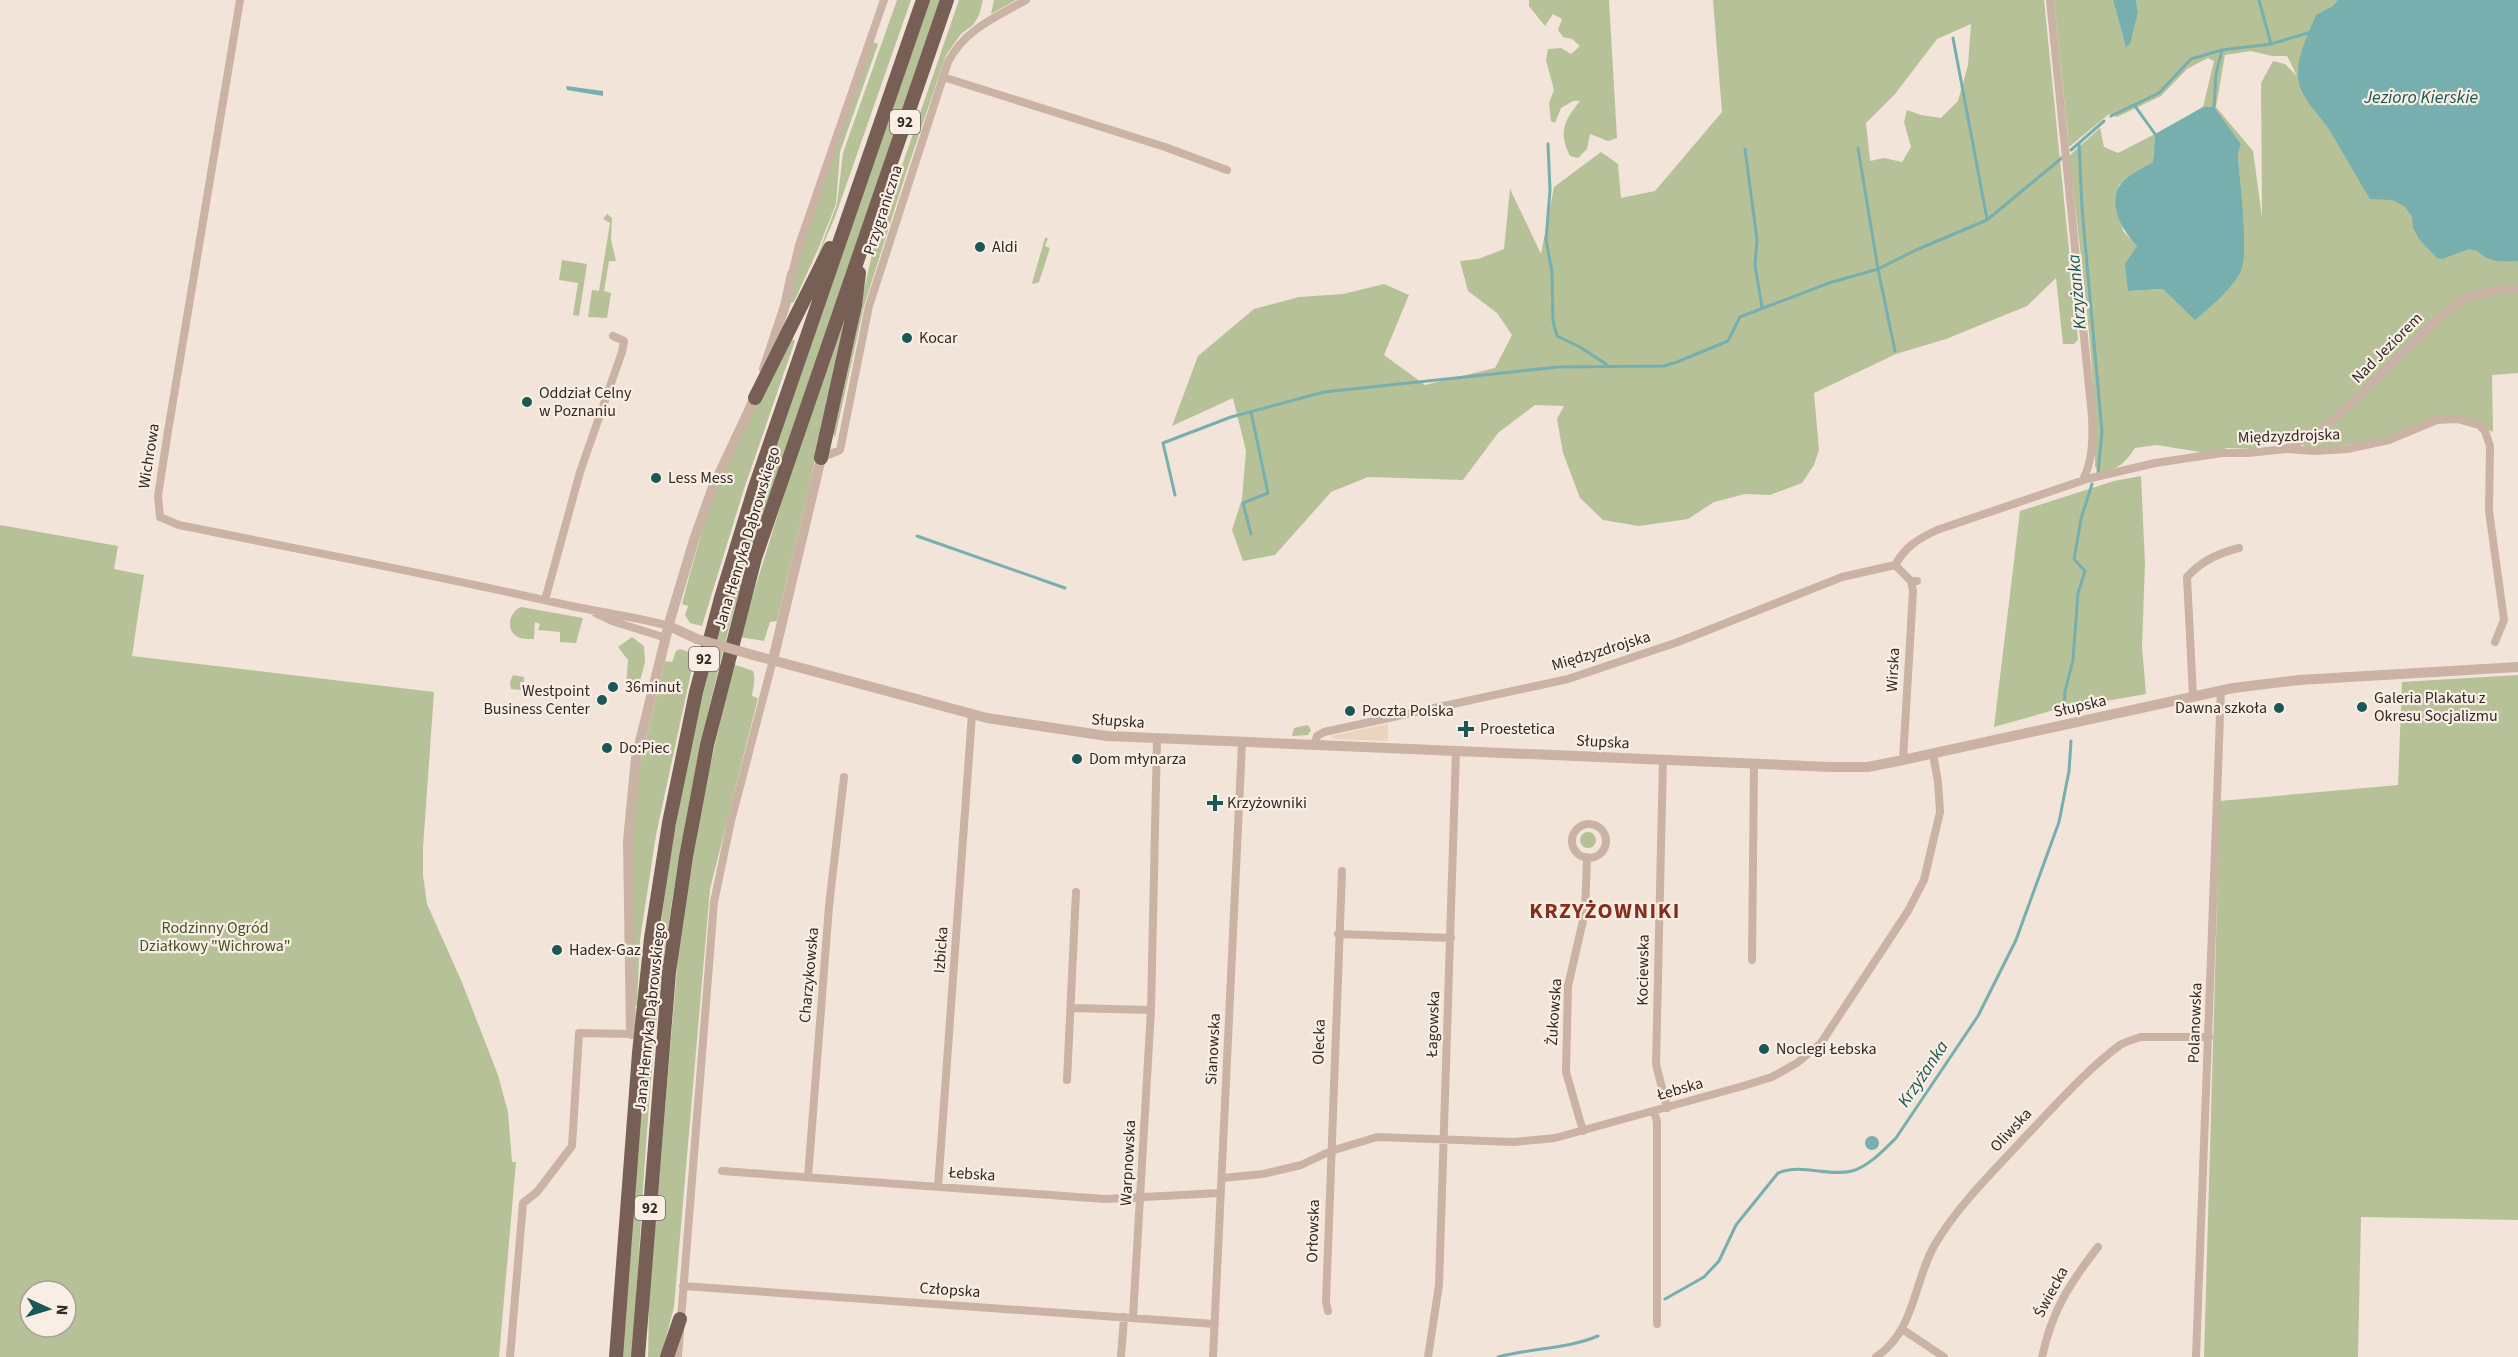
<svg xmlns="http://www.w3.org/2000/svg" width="2518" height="1357" font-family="'Source Sans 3',sans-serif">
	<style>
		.green { fill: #b6c198; fill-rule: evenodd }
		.plaza { fill: #ead4be }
		.water { fill: #76afae }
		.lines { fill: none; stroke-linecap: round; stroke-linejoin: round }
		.stream { stroke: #76afae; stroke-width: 3 }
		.minor { stroke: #cab2a4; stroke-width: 8 }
		.tertiary { stroke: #cab2a4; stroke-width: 10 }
		.primary { stroke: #775f56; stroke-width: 14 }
		.tertiary-bridge { stroke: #cab2a4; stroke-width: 10 }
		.poi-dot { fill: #1a5757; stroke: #f9eee4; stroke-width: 2 }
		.labels { text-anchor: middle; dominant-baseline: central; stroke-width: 4.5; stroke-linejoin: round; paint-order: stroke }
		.shield { fill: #f9eee4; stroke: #70645f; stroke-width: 1.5 }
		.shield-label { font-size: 15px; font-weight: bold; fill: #352926 }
		.street-label { font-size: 16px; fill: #352926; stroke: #f9eee4 }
		.poi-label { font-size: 16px; fill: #352926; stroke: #f9eee4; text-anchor: start }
		.park-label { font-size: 16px; fill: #475429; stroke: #f9eee4 }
		.water-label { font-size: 18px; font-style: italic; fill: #1a5757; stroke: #f9eee4 }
		.district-label { font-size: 22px; font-weight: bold; letter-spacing: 1.5px; fill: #862e1d; stroke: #f9eee4 }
	</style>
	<rect width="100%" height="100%" fill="#f2e4d8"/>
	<!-- green -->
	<path class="green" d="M897,0h14l-76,217 -22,51 24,-64 6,-51z
		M930,0h10l-189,550c-39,131 -68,264 -86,400 -18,134 -23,271 -33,407h-10c15,-201 26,-402 67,-601 28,-138 73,-271 119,-404 40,-117 81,-235 122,-352z
		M959,0h24l-4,15 -6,10 -12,9 -15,21 -39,115 -43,136 -29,132 -3,-8 41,-180z
		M994,0h22l-25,14z
		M1529,0h80l8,138 -9,3 -18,-7 -3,15 -9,9 -8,-2c-12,-24 -6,-35 10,-55h-7l-12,7 -6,15 -4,-2 -2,-18 5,-13 -8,-30 2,-11 13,-1 10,6 9,-8 -8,-7 -9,-2 -5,-7 4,-11 -9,-5 -8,12 -16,-20z
		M1713,0h331l34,340 -4,4h-11l-7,-66 -29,28 -81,33 -50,15 -82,39 5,57 -5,15 -12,18 -32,12 -25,-1 -31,8 -26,17 -49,7 -36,-6 -23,-22 -17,-45 -6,-34 7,-13 -29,-1 -37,28 -35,47 -95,-3 -37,15 -56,63 -32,6 -11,-31 10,-31 4,-48 -13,-53 -61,28 26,-70 56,-47 45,-12 44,-3 41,-10 25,11 -25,60 41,30 70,-17 17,-33 -15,-22 -29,-22 -8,-30 18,-2 26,-10 6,-60 31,65 13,-67 47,-35 17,12 3,34 34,-7 67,-79zM1971,24l-3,41 -10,36 -17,17 -20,-3 -14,-5 -3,12 7,25 -9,15 -18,-4 -14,3 -4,-38 29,-29 42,-55z
		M2054,0h59l13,46 12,-34 -2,-12h329l53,221v152l-26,2 1,57 -33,-15c-51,15 -99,29 -152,32l-19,-16 -35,16 -26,-1 -22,5 -49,-8 -22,3c-10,15 -18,23 -37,24l-3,-6c1,-104 -14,-207 -26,-310l31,-28 4,19 14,6 37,-19 -2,28 -34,23 4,46 14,15 -9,45 35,-2 78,-18 3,-26 -6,-91 3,-10 -27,-36 -11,-1 11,-46 -6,-3 -21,11 -26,27 -44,21 -8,-3 -40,33zM2251,51l21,5h15l10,20 -12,-12 -12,-3 -12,22 1,134 -9,-66 -37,-44 9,-52z
		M873,42l5,2 -38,108 -4,52 -17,43 -25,55 -6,2 13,-56z
		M607,214l5,4 -1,22 5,21h-7l-5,30 7,2 -4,25 -19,-1 4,-27 7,1 11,-68 -7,-4z
		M1045,238h3l-3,8 5,2 -11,34 -5,2 -2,-1z
		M562,260l25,4 -8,52 -6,-1 5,-32 -19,-3z
		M849,303l-40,184 -32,134 -7,1 -6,19 -24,-4 54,-175z
		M791,338l4,3 -51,148 -42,137 -12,-3 -5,-8 3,-9 -6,-2c13,-50 27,-101 49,-148 19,-40 40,-79 60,-118z
		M2141,476l4,88 -3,83 4,47 -92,16 -60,17 26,-216 94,-30z
		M0,525l118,21 -4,23 30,6 -12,81 302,36 -11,156v27l4,29 34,76 37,95 10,37 4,50h4l-17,195h-499zM30,1291h36v36h-36z
		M521,607l62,11 -7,25 -16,-1v-10l-22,-2 2,-6 -5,-2 -1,17c-4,0 -10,0 -14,-1 -16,-6 -11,-26 1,-31z
		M632,637l12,9 1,16 -6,23 -13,1 2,-26 -10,-13z
		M680,649l15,5 -39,181 -16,105 -3,65h-2l-3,-156 7,-81 26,-107 7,1 4,-11z
		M733,664l20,7c3,7 0,19 -1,25l6,2 -48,191 -36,418 -13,50h-13l1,-56 30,-357 24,-146z
		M513,675l11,2v5h-4l2,8 -11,-1 -1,-7z
		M2518,675v545l-157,-3 -3,140h-154l16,-556 178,-16 4,-103z
		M1308,725l3,5 -3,5 -16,1 2,-8z
		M1580 840a8 8 0 1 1 16 0a8 8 0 1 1-16 0Z"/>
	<!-- plaza -->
	<path class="plaza" d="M1388,724v17l-54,-2 -3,-3z"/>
	<!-- water -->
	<path class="water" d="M2113,0h23l2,12 -8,32 -4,3z
		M2338,0h180v261c-13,1 -32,1 -40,-10l-9,-2 -27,10 -5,-1 -18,-19 -6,-11 -1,-12 -8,-10 -12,-6 -22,-1c-14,-23 -26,-45 -40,-68 -10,-17 -31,-33 -32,-55 -1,-22 10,-41 18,-61l17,-9z
		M566,86l37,5v5l-36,-6z
		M2203,107h11l27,37 -3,10c1,24 12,101 2,119 -11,19 -29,33 -45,47l-32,-31 -35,2 -3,-27 12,-18c-13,-14 -29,-39 -18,-59 5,-10 24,-19 34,-25l2,-28z
		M1865 1143a7 7 0 1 1 14 0a7 7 0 1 1-14 0Z"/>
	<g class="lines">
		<!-- stream -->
		<path class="stream" d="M2259,0l12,44
			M1953,38l34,181
			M2135,106l20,28
			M2214,107l2,-33 6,-24
			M2111,116l48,-23 32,-34 31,-9 49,-6 40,-12
			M1548,144l2,46 -4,50 6,32 1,49 4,15 23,11 26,17
			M1858,148l20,121 17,82
			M1745,149l12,91 -2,25 7,42
			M2071,150l8,-7
			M1251,412l17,81 -25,10 8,31
			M2098,473l4,-41 -20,-224 -3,-65 25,-22
			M1175,495l-12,-52 68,-26 93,-25 234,-25 106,-1 13,-4 51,-21 12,-24 89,-34 49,-14 38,-19 71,-30 76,-63
			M917,536l148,52
			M2064,708l1,-17 8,-31 5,-67 7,-22 -11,-12 1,-5 6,-35 11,-35
			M1665,1299l39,-22 15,-16 17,-36 42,-52c24,-10 50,4 74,-2 16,-4 33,-22 44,-33l82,-122 38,-76 43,-118 10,-51 2,-30
			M1498,1357c33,-9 69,-8 100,-21"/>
		<!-- minor -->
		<path class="minor" d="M240,0l-72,431 -10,65 2,21 19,8c128,26 256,50 383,79 35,8 72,12 107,22
			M2050,0l42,416c1,24 1,43 -9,64
			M943,77l222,70 62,23
			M792,274l7,-29 85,-245
			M2286,448l30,-14 33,-28 92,-91 21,-15 16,-6 24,-4 16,-1
			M821,458l19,-8 29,-144 79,-244c16,-32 48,-45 78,-62
			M1917,581h-6l-16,-16c11,-19 23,-26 42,-35l150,-51 68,-16 67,-10h26l38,-4 29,2 32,-2 42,-9 48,-20 20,-1 22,6 6,6 5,15 -1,65 15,109 -9,22
			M545,600l35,-128 42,-120 2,-11 -11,-5
			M595,613l17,8 54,17
			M2193,696l-6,-119c14,-16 31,-24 52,-29
			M1314,746l3,-10 7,-4 244,-53 110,-37 164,-65 53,-12
			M1663,760l-7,304 11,44
			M1903,760l10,-169 -2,-10
			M1572 841a17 17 0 1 1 34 0a17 17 0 1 1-34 0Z
			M1338,934l113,4
			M1752,960l2,-197
			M1071,1008l80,2
			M1067,1080l9,-188
			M1654,1111l3,11v202
			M1583,1131l-17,-59 2,-86 17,-74 2,-55
			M722,1171l383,28 115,-6
			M808,1177l21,-271 15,-129
			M1222,1178l41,-4 38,-9 30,-14 46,-14 137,5 41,-4 188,-52 29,-9 25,-14 24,-20 87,-132 16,-31 16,-68 -2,-30 -5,-28
			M938,1187l34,-473
			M683,1286l532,38
			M1328,1311l-2,-9 16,-431
			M1133,1317l18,-307 6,-271
			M1902,1329l42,28
			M510,1357l13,-154 14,-11 35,-46 7,-113 52,1
			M678,1357l36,-455 17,-81 42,-161
			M1121,1357l3,-40
			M1213,1357l29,-614
			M1428,1357l11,-72 17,-534
			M1876,1357c39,-26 37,-73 58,-111 24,-41 59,-74 91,-109 30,-31 60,-66 95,-92 7,-4 14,-6 21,-8h68
			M2042,1357c10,-46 27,-73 56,-110
			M2196,1357l25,-667"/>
		<!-- tertiary -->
		<path class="tertiary" d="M764,369l21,-63 7,-32
			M669,626l28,13
			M753,655l234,63 120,18 724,31h37l35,-7 330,-72 66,-8 219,-13
			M773,660l48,-202
			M631,1034l-3,-193 8,-83 34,-138 24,-80 19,-53 44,-94"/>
		<!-- primary -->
		<path class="primary" d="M755,398l75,-150
			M821,458l34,-153 4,-32
			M616,1357l23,-304 12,-115 18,-115 27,-131 25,-94 34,-111 168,-487
			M638,1357l31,-385 17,-115 21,-112 48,-187 192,-558
			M667,1357l13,-38"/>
		<!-- tertiary-bridge -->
		<path class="tertiary-bridge" d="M697,639l56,16"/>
	</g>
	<!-- markers -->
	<g class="poi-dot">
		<circle cx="980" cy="247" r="6"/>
		<circle cx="907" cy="338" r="6"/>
		<circle cx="527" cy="402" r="6"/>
		<circle cx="656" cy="478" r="6"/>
		<circle cx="613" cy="687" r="6"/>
		<circle cx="602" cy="700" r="6"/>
		<circle cx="2362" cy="707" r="6"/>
		<circle cx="2279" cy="708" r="6"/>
		<circle cx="1350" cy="711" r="6"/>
		<path d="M1463 720h6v6h6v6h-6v6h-6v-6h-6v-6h6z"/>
		<circle cx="607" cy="748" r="6"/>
		<circle cx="1077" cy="759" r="6"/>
		<path d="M1212 794h6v6h6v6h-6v6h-6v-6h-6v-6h6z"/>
		<circle cx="557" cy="950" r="6"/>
		<circle cx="1764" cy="1049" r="6"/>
	</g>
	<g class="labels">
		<!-- shield labels -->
		<g class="shield">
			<rect x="890" y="110" width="30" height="24" rx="4.5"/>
			<rect x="689" y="647" width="30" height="24" rx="4.5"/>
			<rect x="635" y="1196" width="30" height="24" rx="4.5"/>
		</g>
		<g class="shield-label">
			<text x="905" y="122">92</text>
			<text x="704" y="659">92</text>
			<text x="650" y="1208">92</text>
		</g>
		<!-- street labels -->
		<g class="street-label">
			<text transform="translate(883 210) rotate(-72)">Przygraniczna</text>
			<text transform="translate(2387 348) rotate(-45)">Nad Jeziorem</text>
			<text transform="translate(2289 436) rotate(-2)">Międzyzdrojska</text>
			<text transform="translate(149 456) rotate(-81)">Wichrowa</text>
			<text transform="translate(747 538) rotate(-73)">Jana Henryka Dąbrowskiego</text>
			<text transform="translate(1601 651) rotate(-17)">Międzyzdrojska</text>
			<text transform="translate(1893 670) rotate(-87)">Wirska</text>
			<text transform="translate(2080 706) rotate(-13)">Słupska</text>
			<text transform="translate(1118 721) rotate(4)">Słupska</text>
			<text transform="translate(1603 742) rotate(3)">Słupska</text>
			<text transform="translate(941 950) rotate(-86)">Izbicka</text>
			<text transform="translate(1643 970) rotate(-89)">Kociewska</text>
			<text transform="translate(809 975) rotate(-85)">Charzykowska</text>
			<text transform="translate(1554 1012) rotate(-86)">Żukowska</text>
			<text transform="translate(650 1017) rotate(-84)">Jana Henryka Dąbrowskiego</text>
			<text transform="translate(2195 1023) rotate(-88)">Polanowska</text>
			<text transform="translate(1433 1024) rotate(-88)">Łagowska</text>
			<text transform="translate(1319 1042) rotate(-88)">Olecka</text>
			<text transform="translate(1213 1049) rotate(-87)">Sianowska</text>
			<text transform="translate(1680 1089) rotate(-16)">Łebska</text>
			<text transform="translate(2011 1130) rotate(-47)">Oliwska</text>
			<text transform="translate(1128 1163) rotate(-87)">Warpnowska</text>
			<text transform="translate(972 1174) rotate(4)">Łebska</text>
			<text transform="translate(1313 1231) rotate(-88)">Orłowska</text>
			<text transform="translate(950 1290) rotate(4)">Człopska</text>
			<text transform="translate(2051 1292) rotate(-62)">Świecka</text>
		</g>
		<!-- poi labels -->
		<g class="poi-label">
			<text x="992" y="247">Aldi</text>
			<text x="919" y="338">Kocar</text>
			<text x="539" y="393">Oddział Celny<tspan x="539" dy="18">w Poznaniu</tspan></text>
			<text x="668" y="478">Less Mess</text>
			<text x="625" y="687">36minut</text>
			<text x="590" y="691" text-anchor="end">Westpoint<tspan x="590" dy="18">Business Center</tspan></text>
			<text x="2374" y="698">Galeria Plakatu z<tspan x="2374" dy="18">Okresu Socjalizmu</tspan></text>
			<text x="2267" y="708" text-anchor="end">Dawna szkoła</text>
			<text x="1362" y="711">Poczta Polska</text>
			<text x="1480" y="729">Proestetica</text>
			<text x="619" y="748">Do:Piec</text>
			<text x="1089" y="759">Dom młynarza</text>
			<text x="1227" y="803">Krzyżowniki</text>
			<text x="569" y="950">Hadex-Gaz</text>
			<text x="1776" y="1049">Noclegi Łebska</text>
		</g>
		<!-- park labels -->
		<g class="park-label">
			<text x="215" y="928">Rodzinny Ogród<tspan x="215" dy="18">Działkowy "Wichrowa"</tspan></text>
		</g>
		<!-- water labels -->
		<g class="water-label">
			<text x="2421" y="97">Jezioro Kierskie</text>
			<text transform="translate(2077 292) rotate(-95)">Krzyżanka</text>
			<text transform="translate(1923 1074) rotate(-56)">Krzyżanka</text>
		</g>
		<!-- district labels -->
		<g class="district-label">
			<text x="1605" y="911">KRZYŻOWNIKI</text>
		</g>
	</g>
	<!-- north arrow -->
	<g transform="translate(48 1309) rotate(94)"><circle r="28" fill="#f9eee4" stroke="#ab9f98" stroke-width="1.5"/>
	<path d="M0-4.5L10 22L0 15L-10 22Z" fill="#1a5757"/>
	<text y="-9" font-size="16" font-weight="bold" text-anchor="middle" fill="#352926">N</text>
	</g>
</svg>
